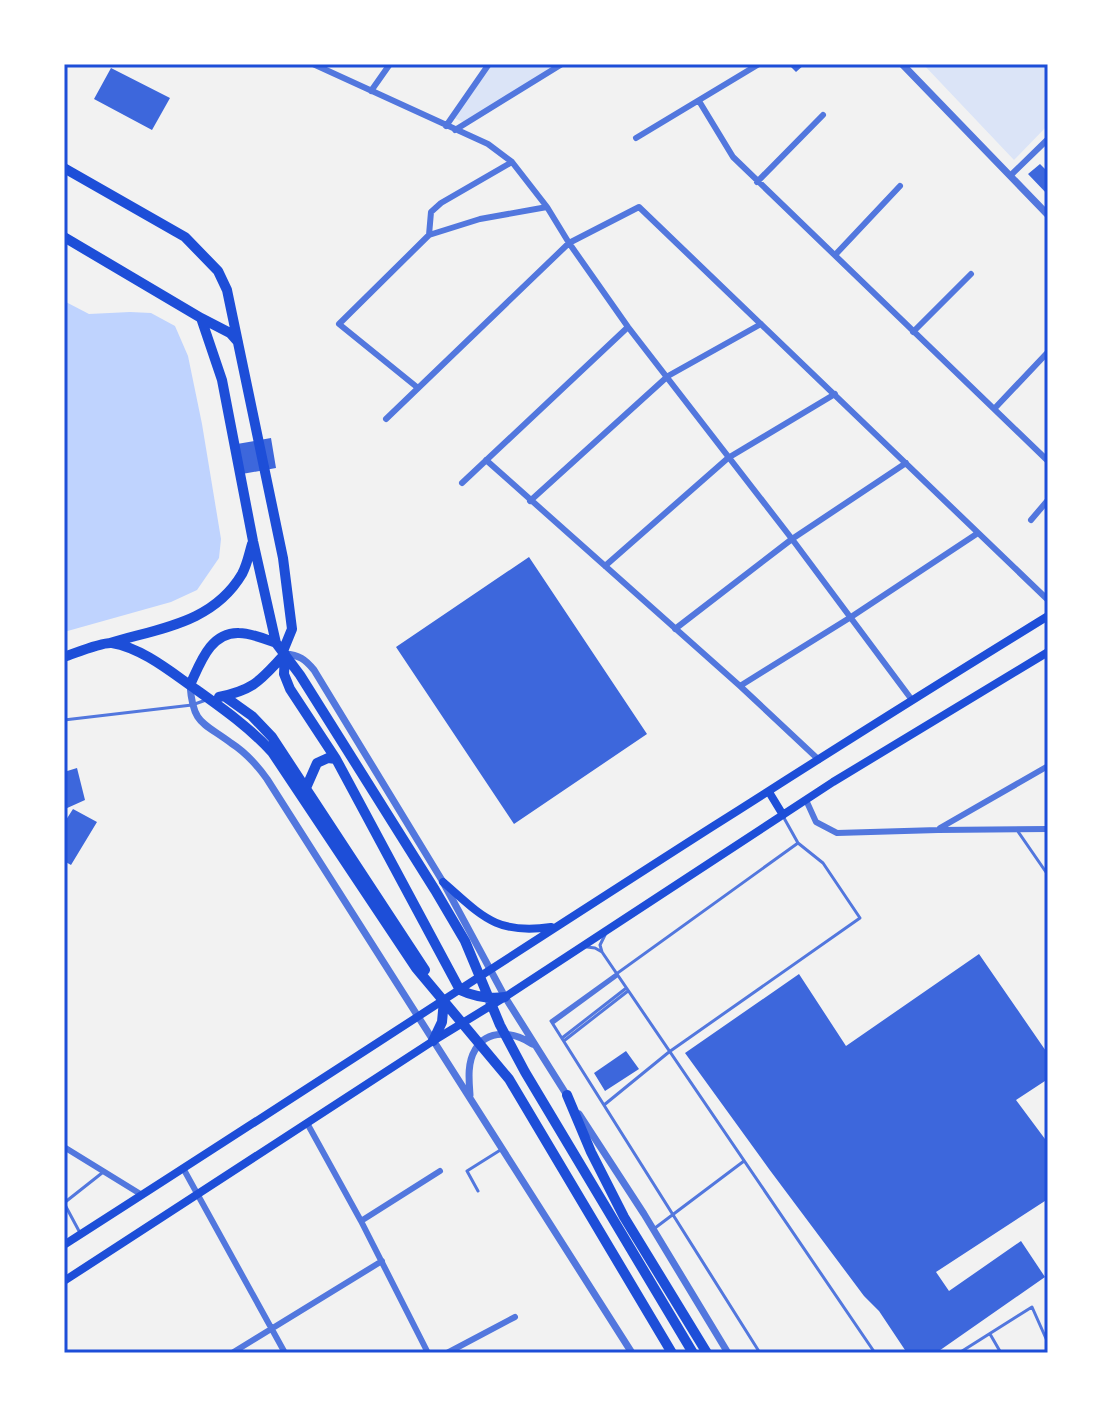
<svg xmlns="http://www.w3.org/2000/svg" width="1112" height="1417" font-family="'Open Sans',sans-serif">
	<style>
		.green { fill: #dbe4f7 }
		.water { fill: #bfd3fe }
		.building { fill: #3d67dc }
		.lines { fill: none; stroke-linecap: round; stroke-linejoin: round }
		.service { stroke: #5277de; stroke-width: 3 }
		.minor { stroke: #5277de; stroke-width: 6 }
		.tertiary { stroke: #5277de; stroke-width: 7 }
		.secondary { stroke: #1d4ed8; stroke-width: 8 }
		.trunk { stroke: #1d4ed8; stroke-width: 10 }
		.neatline { fill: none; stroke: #1d4ed8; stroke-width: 3 }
	</style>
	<rect width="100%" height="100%" fill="#f2f2f2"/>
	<!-- green -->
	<path class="green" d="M493,64h69l-99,58 -9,-4z
		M923,64h125v61l-34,35z"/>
	<!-- water -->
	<path class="water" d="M64,301l25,13 41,-2 21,1 24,13 13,30 14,68 19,115 -2,19 -22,32 -26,12 -107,30z"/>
	<!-- building -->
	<path class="building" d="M788,64h17l-9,8z
		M111,68l59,30 -18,32 -58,-31z
		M1040,164l8,8v23l-20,-21z
		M271,438l5,30 -34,6 -5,-30z
		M529,557l118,177 -133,90 -118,-177z
		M77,768l8,32 -20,9 -1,-37z
		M73,809l24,13 -26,43 -7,-4v-38z
		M979,954l69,100v25l-32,21 32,43v56l-112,73 13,19 72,-50 24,36 -109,76h-29l-28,-42 -15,-15 -95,-127 -84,-116 114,-79 47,72z
		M626,1051l13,18 -34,22 -11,-18z"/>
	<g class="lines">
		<!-- service -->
		<path class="service" d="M64,720l128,-15 14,-5
			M1017,830l31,45
			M605,935l-5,10 2,7 273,401
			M587,947l8,1 7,4
			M553,1023l64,-47
			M562,1038l63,-49
			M565,1040l63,-49
			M1048,1101v3
			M604,1105l65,-53 191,-134 -37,-55 -25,-20 -14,-25
			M478,1191l-11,-20 35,-22
			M64,1203l38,-30
			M64,1203l15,28
			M655,1228l89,-67
			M990,1334l11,19
			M760,1353l-209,-332 247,-178
			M959,1353l73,-46 16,36"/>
		<!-- minor -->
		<path class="minor" d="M313,64l175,80 24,18 35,45 22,36 59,84 164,212 120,161
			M371,91l19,-27
			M699,101l34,56 315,304
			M446,126l43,-62
			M455,130l107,-66
			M636,138l123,-74
			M1011,175l37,-36
			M757,182l66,-67
			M429,235l2,-23 10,-9 71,-41
			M835,255l65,-69
			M913,332l58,-58
			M418,388l-79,-64 90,-89 51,-16 67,-12
			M995,408l53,-56
			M386,419l183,-176 70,-36 409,393
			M486,460l254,226 79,74
			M462,483l166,-156
			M530,501l138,-125 93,-52
			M1031,520l17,-20
			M605,566l123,-108 107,-64
			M675,629l117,-90 114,-76
			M740,686l111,-69 127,-84
			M806,800l10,22 21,11 101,-3 110,-1
			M940,828l108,-62
			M307,1123l54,98 67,132
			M64,1147l78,48
			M183,1168l102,185
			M361,1221l79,-50
			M232,1353l150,-92
			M447,1353l68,-36"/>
		<!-- tertiary -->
		<path class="tertiary" d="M902,64l146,151
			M285,654c14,1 20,5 29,16l129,212 62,115 63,100
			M190,685c3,40 13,37 41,58 14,9 26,22 36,36l365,574
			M470,1095c-1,-14 -3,-32 5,-45 12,-22 40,-18 57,-6
			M579,1114l65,100 84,139"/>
		<!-- secondary -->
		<path class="secondary" d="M769,792l14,23
			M443,882c39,34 53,53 108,45
			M64,1245c328,-210 652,-425 984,-629
			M64,1281l369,-240 72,-44 328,-215 215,-130"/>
		<!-- trunk -->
		<path class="trunk" d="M64,168l121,69 33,34 9,19 56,268 9,71 -9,22
			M64,237l137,81 21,62 31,161 23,102 24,32 135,215 30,51 35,84 25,47 168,281
			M201,318l29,15 8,9
			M110,643c50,-15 103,-20 132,-69 5,-9 7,-20 10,-30
			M285,654l-1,20 6,15 46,70 124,231c15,7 29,9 45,7
			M64,657c12,-4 37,-15 48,-14 30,5 59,29 82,45 28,20 55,39 78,64l144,216 93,111 163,274
			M190,685c10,-21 20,-53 49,-52 12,0 26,6 37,10
			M224,696l28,20 20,21 153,233
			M219,697c37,-8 41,-17 66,-43
			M306,788l11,-25 11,-5 8,1
			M433,1041l9,-19 2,-22
			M567,1095l24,57 33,65 83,136"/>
	</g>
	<!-- border -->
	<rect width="1112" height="1417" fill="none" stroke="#ffffff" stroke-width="132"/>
	<rect x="66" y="66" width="980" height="1285" class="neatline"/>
</svg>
